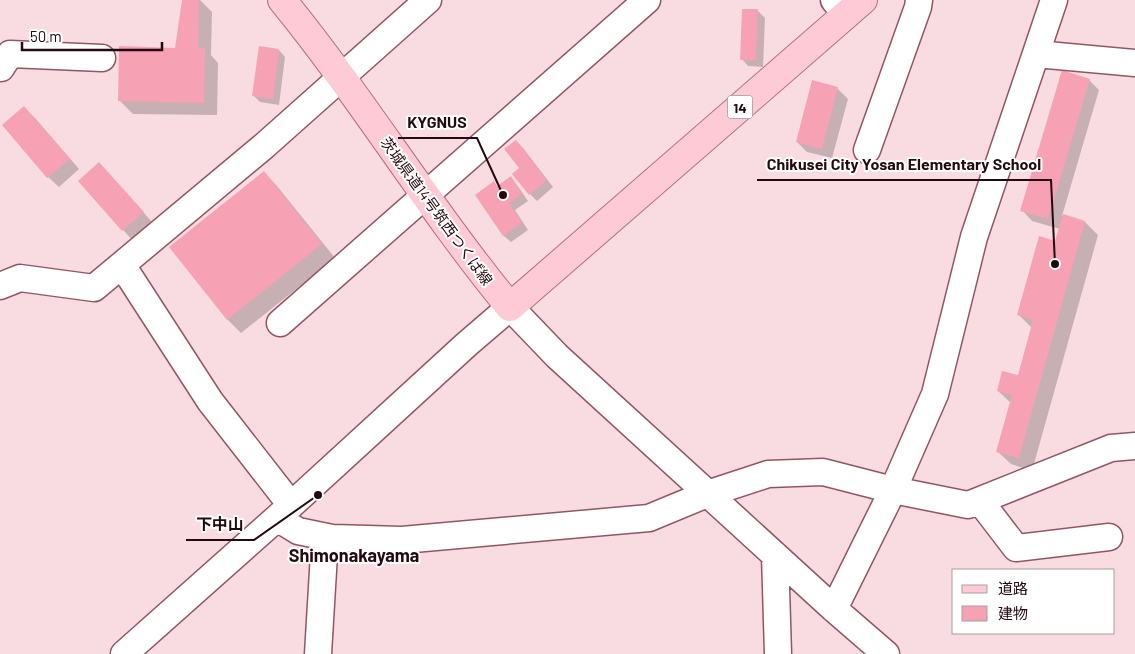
<svg xmlns="http://www.w3.org/2000/svg" width="1135" height="654" font-family="Barlow,'Noto Sans JP',sans-serif">
	<style>
		.shadow { fill: #0003 }
		.building { fill: #f6a1b4 }
		.lines { fill: none; stroke-linecap: round; stroke-linejoin: round }
		.minor-casing { stroke: #935564; stroke-width: 29 }
		.major-casing { stroke: #b1707f; stroke-width: 30 }
		.minor { stroke: #fff; stroke-width: 26 }
		.major { stroke: #fecad6; stroke-width: 28 }
		.labels { text-anchor: middle; dominant-baseline: central; stroke-width: 4; stroke-linejoin: round; paint-order: stroke }
		.shield { fill: #fff; stroke: #645458; stroke-width: 1 }
		.shield-label { font-size: 14px; font-weight: bold; fill: #220a10 }
		.street-label { font-size: 15px; fill: #220a10; stroke: #fff }
		.quarter-label { font-size: 18px; font-weight: bold; fill: #220a10; stroke: #fff }
		.leader { fill: none; stroke: #220a10; stroke-width: 2 }
		.callout-dot { fill: #220a10; stroke: #fff; stroke-width: 2 }
		.callout-label { font-size: 16px; text-anchor: middle; font-weight: bold; fill: #220a10; stroke: #fff; stroke-width: 4; stroke-linejoin: round; paint-order: stroke }
	</style>
	<rect width="100%" height="100%" fill="#f9dce1"/>
	<!-- shadow -->
	<path class="shadow" d="M183,0h17l12,12 -1,43 7,8 -1,52 -84,-1 -14,-14 58,-51z
		M758,11l7,7 -2,49 -15,-1 -6,-7z
		M279,50l6,7 -6,48 -19,-3 -6,-6z
		M1089,80l10,10 -37,126 23,6 13,13 -66,236 -21,-7 -14,-13 14,-48 -13,-12 20,-14 14,-49 -13,-13 37,-73 4,-13 -28,-8 -10,-11z
		M837,88l11,11 -16,59 -25,-6 -10,-10z
		M24,108l11,10 44,51 -20,18 -11,-10z
		M516,141l7,7 30,39 -16,14 -7,-7 -9,-26z
		M264,172l13,14 58,72 -94,75 -13,-13 -57,-73z
		M109,174l44,49 -20,18 -53,-60z
		M510,178l7,7 11,16 -13,9 13,20 -17,12 -7,-6 -27,-41 21,-8z"/>
	<!-- building -->
	<path class="building" d="M182,0h17l-1,48h7l-1,55 -86,-2 1,-55 56,2z
		M742,9h16l-2,51h-16z
		M259,46l20,3 -6,50 -21,-3z
		M1062,70l28,9 -42,140 -28,-8z
		M812,80l26,7 -16,62 -26,-7z
		M24,106l46,53 -23,19 -45,-53z
		M516,140l31,40 -18,15 -17,-21 7,-6 -15,-19z
		M99,162l45,50 -22,19 -44,-50z
		M264,171l58,73 -95,76 -58,-73z
		M511,176l11,18 -13,9 13,20 -19,13 -28,-41 19,-14 3,5z
		M1063,214l22,7 -66,237 -23,-6 16,-57 -15,-4 5,-20 16,4 15,-55 -16,-5 22,-79 16,5z"/>
	<g class="lines">
		<!-- minor casing -->
		<g class="minor-casing">
			<path id="minor" d="M834,0l12,14
				M1036,54l99,9
				M0,68h1l9,-14 92,4
				M867,150l51,-143 1,-7
				M122,265l88,136 81,104
				M0,286l20,-8 74,10 170,-142 164,-146
				M280,323l367,-323
				M980,501l36,47 93,-11
				M277,518l21,13 34,7 70,2 247,-22 58,-24 61,-20 55,-2 70,18 75,15 143,-57 24,-2
				M775,555l3,99
				M834,609l59,-119 42,-96 39,-157 80,-237
				M124,654l153,-136 190,-174 43,-37 47,49 277,253 52,45
				M318,654l7,-117"/>
		</g>
		<!-- major casing -->
		<g class="major-casing">
			<path id="major" d="M282,0c81,99 147,209 228,307l353,-307"/>
		</g>
		<!-- minor -->
		<use href="#minor" class="minor"/>
		<!-- major -->
		<use href="#major" class="major"/>
	</g>
	<g class="labels">
		<!-- shield labels -->
		<rect class="shield" x="727.5" y="95.5" width="25" height="23" rx="4"/>
		<g class="shield-label">
			<text x="740" y="107">14</text>
		</g>
		<!-- street labels -->
		<g class="street-label">
			<text transform="translate(437 211) rotate(54)">茨城県道14号筑西つくば線</text>
		</g>
		<!-- quarter labels -->
		<g class="quarter-label">
			<text x="354" y="555">Shimonakayama</text>
		</g>
	</g>
	<!-- callouts -->
	<path class="leader" d="M503 195L477 138H398M1055 264L1051 180H757M318 495L254 540H186"/>
	<g class="callout-dot">
		<circle cx="503" cy="195" r="5"/>
		<circle cx="1055" cy="264" r="5"/>
		<circle cx="318" cy="495" r="5"/>
	</g>
	<g class="callout-label">
		<text x="437" y="128">KYGNUS</text>
		<text x="904" y="170">Chikusei City Yosan Elementary School</text>
		<text x="220" y="530">下中山</text>
	</g>
	<!-- legend -->
	<rect x="952" y="569" width="162" height="65" fill="#ffffff" stroke="#a79d9f"/>
	<rect x="962" y="585" width="25" height="8" fill="#fecad6" stroke="#a79d9f"/>
	<text x="998" y="594" font-size="15" fill="#220a10">道路</text>
	<rect x="962" y="606" width="25" height="15" fill="#f6a1b4" stroke="#a79d9f"/>
	<text x="998" y="619" font-size="15" fill="#220a10">建物</text>
	<!-- scale -->
	<path d="M22 42v8h140v-8" fill="none" stroke="#220a10" stroke-width="2.5"/>
	<text x="30" y="42" font-size="15" fill="#220a10" stroke="#ffffff" stroke-width="4" paint-order="stroke">50 m</text>
</svg>
